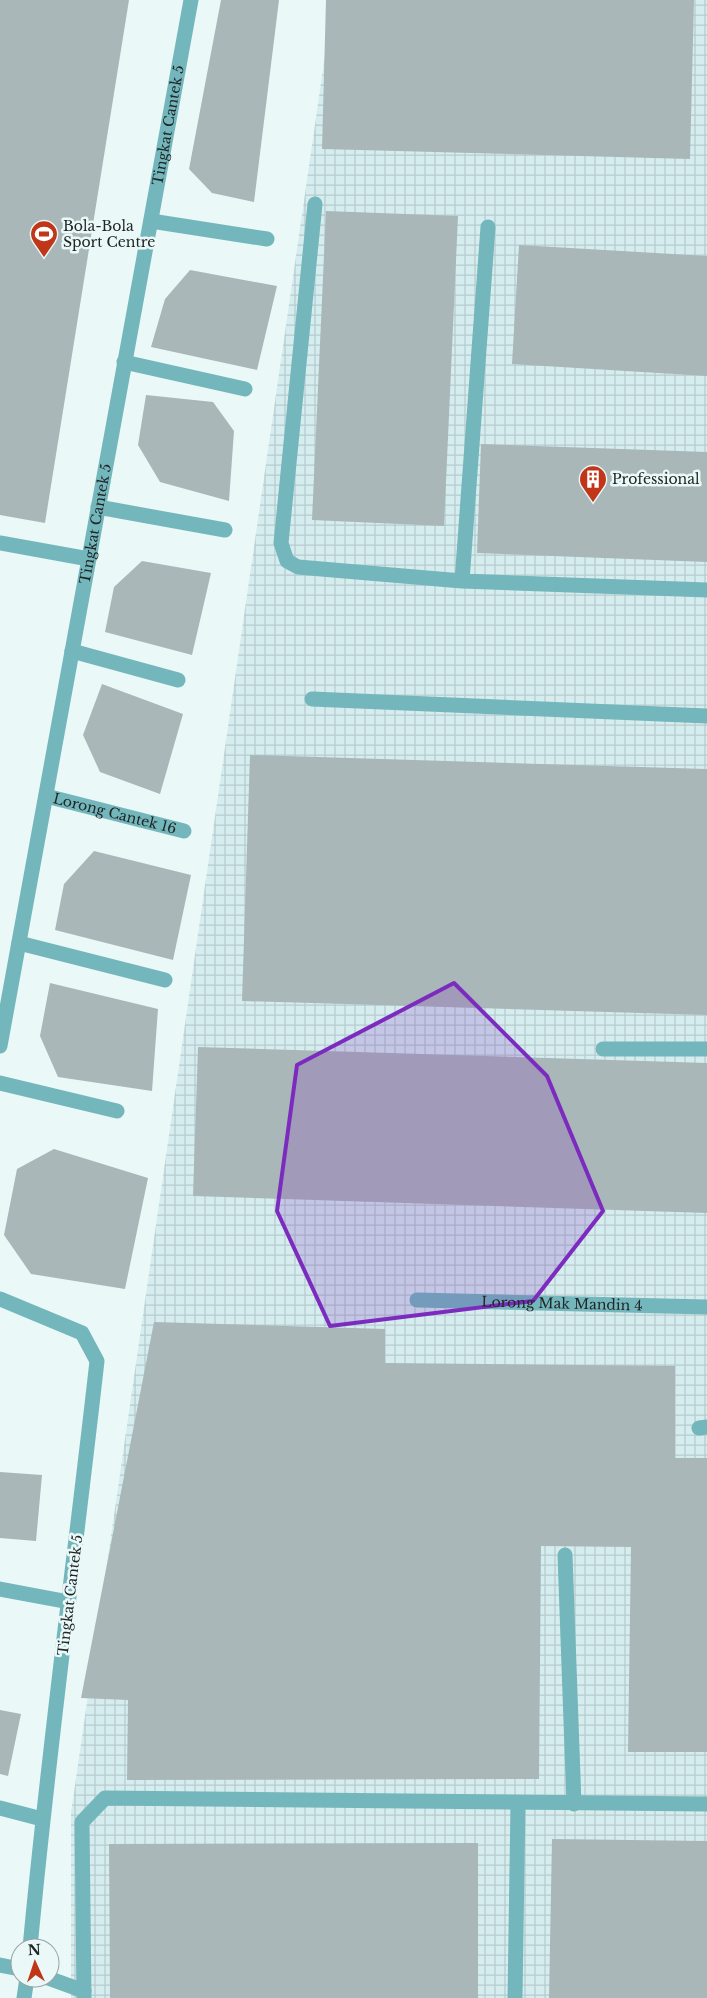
<svg xmlns="http://www.w3.org/2000/svg" width="707" height="1998" font-family="'Libre Baskerville',serif">
	<style>
		.industrial { fill: url(#industrial-grid) }
		.building { fill: #aab7b8 }
		.lines { fill: none; stroke-linecap: round; stroke-linejoin: round }
		.service { stroke: #73b7bc; stroke-width: 15 }
		.minor { stroke: #73b7bc; stroke-width: 15 }
		.marked { fill: #7b2cbf; fill-opacity: 0.2; stroke: #7b2cbf; stroke-width: 4; stroke-linejoin: round }
		.labels { text-anchor: middle; dominant-baseline: central; stroke-width: 5; stroke-linejoin: round; paint-order: stroke }
		.street-label { font-size: 14px; fill: #212626; stroke: #eaf8f8 }
		.poi-label { font-size: 14px; fill: #212626; stroke: #eaf8f8; text-anchor: start }
	</style>
	<defs>
		<pattern id="industrial-grid" width="8" height="8" patternUnits="userSpaceOnUse" patternTransform="scale(1.25)"><rect width="8" height="8" fill="#d6edef"/><path d="M0 4h8M4 0v8" fill="none" stroke="#b7cbcd"/></pattern>
	</defs>
	<rect width="100%" height="100%" fill="#eaf8f8"/>
	<!-- industrial -->
	<path class="industrial" d="M333,0h374v1998h-636v-185z"/>
	<!-- building -->
	<path class="building" d="M0,0h129l-84,523 -45,-8z
		M221,0h58l-25,202 -42,-9 -23,-24z
		M326,0h368l-4,159 -368,-10z
		M326,211l132,5 -14,310 -132,-6z
		M519,245l188,11v120l-195,-12z
		M190,270l87,16 -20,84 -106,-23 14,-48z
		M146,395l67,7 21,29 -5,70 -69,-19 -22,-37z
		M481,444l226,8v110l-230,-9z
		M142,561l69,12 -19,82 -87,-23 9,-45z
		M102,684l81,30 -23,80 -60,-22 -17,-37z
		M250,755l457,14v246l-465,-14z
		M94,851l97,24 -18,85 -118,-30 9,-46z
		M50,983l108,26 -6,82 -94,-14 -18,-41z
		M198,1047l509,16v150l-514,-17z
		M54,1149l94,29 -23,111 -94,-15 -27,-39 13,-66z
		M154,1322l231,7v34l290,3v92h32v294h-79l3,-205 -90,-1 -2,233 -412,1 1,-80 -47,-2z
		M0,1472l42,3 -6,66 -36,-3z
		M0,1710l21,4 -13,62 -8,-2z
		M552,1839l155,2v157h-158z
		M478,1843v155h-368l-1,-154z"/>
	<g class="lines">
		<!-- service -->
		<path class="service" d="M315,204l-34,339 6,18 11,6 164,14
			M488,227l-26,354 245,9
			M124,362l121,27
			M0,543l89,16
			M72,651l106,29
			M312,699l395,17
			M19,943l146,37
			M603,1049h104
			M699,1428l8,-1
			M565,1555l9,249
			M0,1808l42,11
			M515,1998l3,-195"/>
		<!-- minor -->
		<g class="minor">
			<path d="M151,221l116,18"/>
			<path d="M98,507l127,23"/>
			<path id="s1" d="M46,796l138,35"/>
			<path id="s2" d="M0,1046l191,-1046"/>
			<path d="M0,1083l117,28"/>
			<path d="M0,1299l82,34 15,28c-22,196 -49,391 -67,587"/>
			<path id="s3" d="M417,1300l290,7"/>
			<path d="M0,1589l69,13"/>
			<path d="M0,1965l20,4"/>
			<path d="M48,1978l36,13"/>
			<path d="M24,1998l3,-20"/>
			<path d="M84,1998l-2,-176 23,-24 602,6"/>
		</g>
	</g>
	<!-- marked area -->
	<path class="marked" d="M454,983l93,93 56,135 -70,90 -203,25 -53,-115 20,-146z"/>
	<!-- icons -->
	<defs>
		<g id="stadium-pin" transform="scale(1.4375)"><path d="M0 17L-7.5 6A9.5 9.5 0 1 1 7.5 6Z" fill="#c13619" stroke="#eaf8f8"/><path d="M0-5a6.5 5 0 1 0 0 10a6.5 5 0 1 0 0-10ZM-3.5-1.8h7v3.6h-7Z" fill="#fff"/></g>
		<g id="building-pin" transform="scale(1.4375)"><path d="M0 17L-7.5 6A9.5 9.5 0 1 1 7.5 6Z" fill="#c13619" stroke="#eaf8f8"/><path d="M-4-6H4V6H1V3H-1V6H-4ZM-2.5-4.3h1.7v1.8h-1.7ZM.8-4.3h1.7v1.8H.8ZM-2.5-1h1.7V.8h-1.7ZM.8-1h1.7V.8H.8Z" fill="#fff"/></g>
	</defs>
	<g fill-rule="evenodd">
		<use href="#stadium-pin" x="44" y="234"/>
		<use href="#building-pin" x="593" y="479"/>
	</g>
	<g class="labels">
		<!-- street labels -->
		<g class="street-label">
			<text stroke="none"><textPath href="#s2" startOffset="936">Tingkat Cantek 5</textPath></text>
			<text stroke="none"><textPath href="#s2" startOffset="531">Tingkat Cantek 5</textPath></text>
			<text stroke="none"><textPath href="#s1" startOffset="71">Lorong Cantek 16</textPath></text>
			<text stroke="none"><textPath href="#s3" startOffset="145">Lorong Mak Mandin 4</textPath></text>
			<text transform="translate(70 1595) rotate(-83)">Tingkat Cantek 5</text>
		</g>
		<!-- poi labels -->
		<g class="poi-label">
			<text x="63" y="226">Bola-Bola<tspan x="63" dy="16">Sport Centre</tspan></text>
			<text x="612" y="479">Professional</text>
		</g>
	</g>
	<!-- north arrow -->
	<g transform="translate(35 1963) rotate(357)"><circle r="24" fill="#eaf8f8" stroke="#9aa4a4"/>
	<path d="M0-4L9 19L0 12L-9 19Z" fill="#c13619"/>
	<text y="-8" font-size="14" font-weight="bold" text-anchor="middle" fill="#212626">N</text>
	</g>
</svg>
